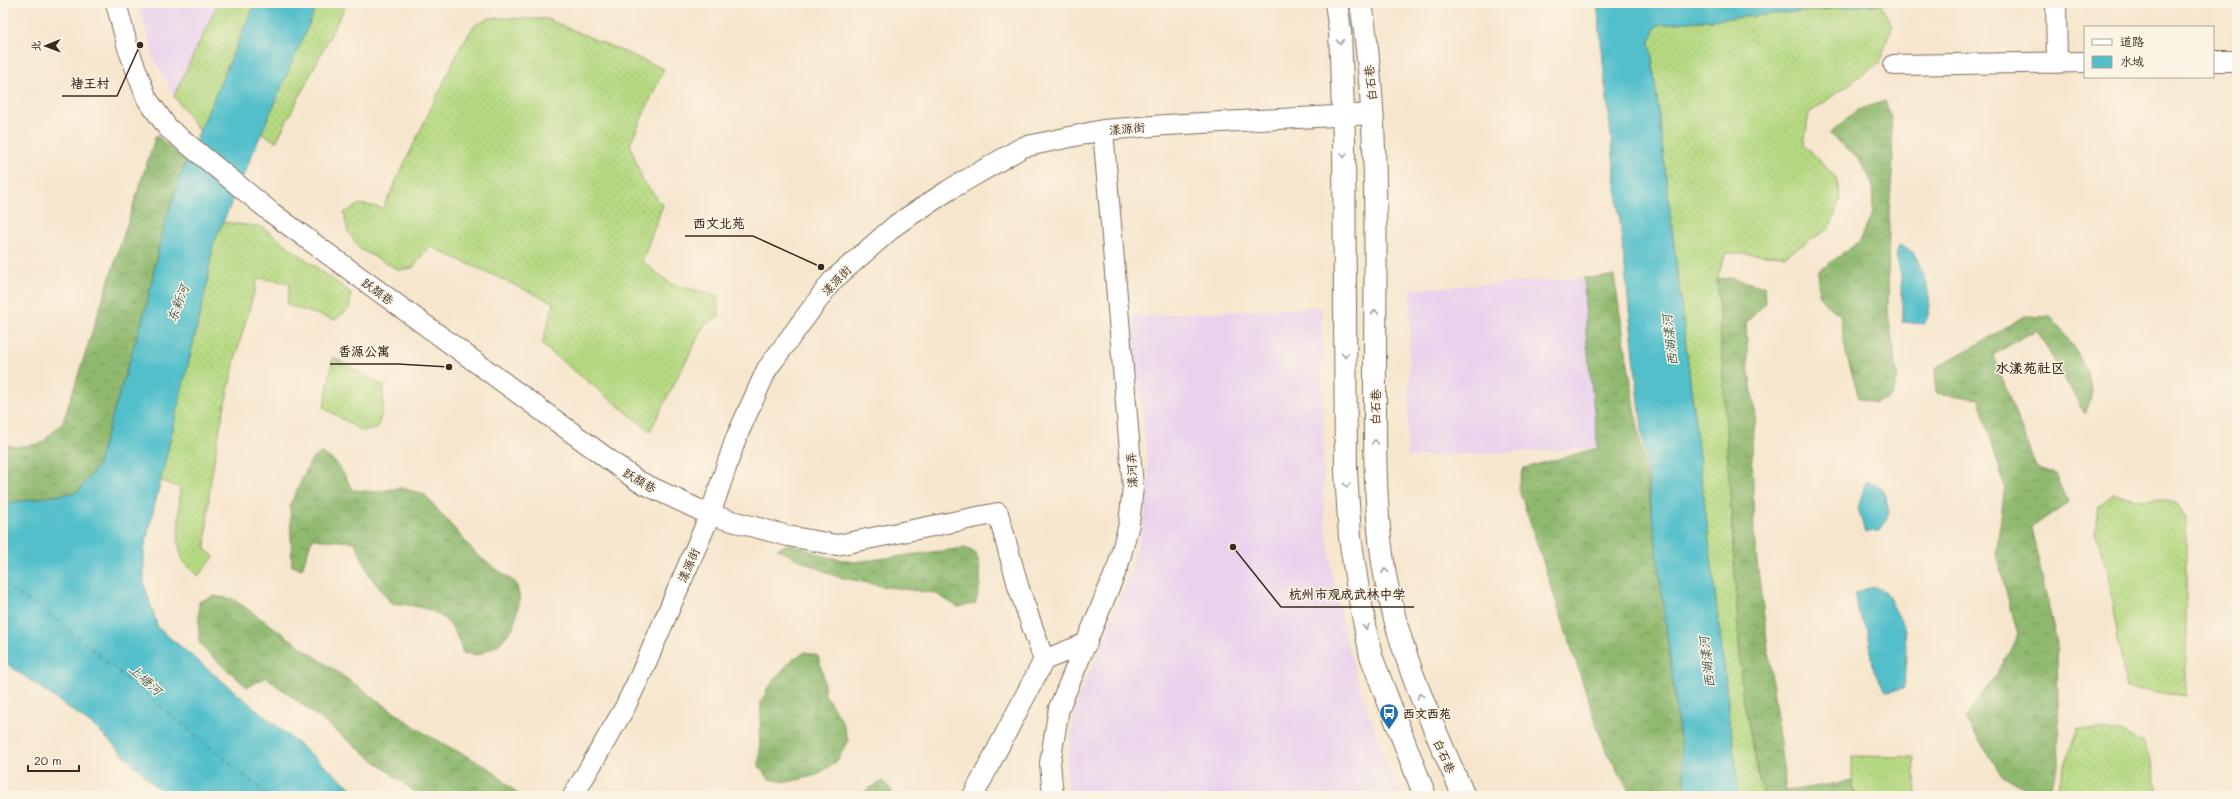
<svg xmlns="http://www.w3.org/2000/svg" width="2240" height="799" font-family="Mali,'LXGW WenKai TC',sans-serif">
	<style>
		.built { fill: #e9d2ed }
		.grass { fill: url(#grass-dots); stroke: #788250 }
		.forest { fill: url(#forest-crowns); stroke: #667246 }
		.water { fill: #52bfcb; stroke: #467474 }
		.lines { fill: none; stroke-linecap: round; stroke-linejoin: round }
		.ferry { stroke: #425752; stroke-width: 1; stroke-dasharray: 5 4; stroke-linecap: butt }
		.street-casing { stroke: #7c6c5b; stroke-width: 22 }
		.secondary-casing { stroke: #7c6c5b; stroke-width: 24 }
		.street { stroke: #fff; stroke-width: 20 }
		.secondary { stroke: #fff; stroke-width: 22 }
		.oneway { stroke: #a79f9a }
		.labels { text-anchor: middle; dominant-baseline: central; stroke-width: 3; stroke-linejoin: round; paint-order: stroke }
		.street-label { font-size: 12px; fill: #3b2a1e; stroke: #fcf5e5 }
		.poi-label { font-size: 12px; font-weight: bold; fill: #3b2a1e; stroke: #fcf5e5; text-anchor: start }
		.water-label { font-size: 13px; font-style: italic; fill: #425752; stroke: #fcf5e5 }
		.quarter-label { font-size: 14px; font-weight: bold; fill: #3b2a1e; stroke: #fcf5e5 }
		.leader { fill: none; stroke: #3b2a1e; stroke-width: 1.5 }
		.callout-dot { fill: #3b2a1e; stroke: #fcf5e5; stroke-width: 1.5 }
		.callout-label { font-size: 13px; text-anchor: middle; font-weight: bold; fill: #3b2a1e; stroke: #fcf5e5; stroke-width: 3; stroke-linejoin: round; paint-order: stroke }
	</style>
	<defs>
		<pattern id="grass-dots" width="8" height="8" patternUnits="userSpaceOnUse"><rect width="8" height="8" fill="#b5d981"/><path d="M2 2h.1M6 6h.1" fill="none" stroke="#9dba6f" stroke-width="1.8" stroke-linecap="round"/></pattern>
		<pattern id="forest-crowns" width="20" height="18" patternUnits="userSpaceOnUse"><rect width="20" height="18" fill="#90b96f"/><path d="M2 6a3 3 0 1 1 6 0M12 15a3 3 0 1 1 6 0" fill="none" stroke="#77975b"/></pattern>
	</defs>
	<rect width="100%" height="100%" fill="#fcf5e5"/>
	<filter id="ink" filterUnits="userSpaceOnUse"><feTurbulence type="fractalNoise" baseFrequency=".025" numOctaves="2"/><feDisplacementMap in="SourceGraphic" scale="8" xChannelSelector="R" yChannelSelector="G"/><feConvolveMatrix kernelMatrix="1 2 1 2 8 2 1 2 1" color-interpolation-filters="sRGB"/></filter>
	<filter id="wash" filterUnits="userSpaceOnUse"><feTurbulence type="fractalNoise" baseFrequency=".012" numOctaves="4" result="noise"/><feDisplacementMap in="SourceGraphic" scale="16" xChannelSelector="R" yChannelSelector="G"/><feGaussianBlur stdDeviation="0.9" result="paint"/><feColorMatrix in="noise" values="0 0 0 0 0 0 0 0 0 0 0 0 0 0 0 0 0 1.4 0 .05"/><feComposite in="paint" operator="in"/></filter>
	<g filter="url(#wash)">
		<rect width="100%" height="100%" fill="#f6e6cd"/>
		<!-- built -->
		<path class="built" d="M138,3h80l-44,93 -19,-36z
			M1584,278l2,57 12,113 -191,9 4,-168z
			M1322,307l2,205 9,67 15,69 17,55 24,65 13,28h-332l-4,-25 10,-66 54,-132 14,-52 5,-45 -17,-160z"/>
		<!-- grass -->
		<path class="grass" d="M218,3h37l-55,129 -26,-36z
			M310,3h37l-71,139 -20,-13z
			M1880,4l12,22 -12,36 -71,51 -5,31 32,34 5,21 -11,29 -45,28 -59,-3 -9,26 25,414 21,103h-24l-89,-755 7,-16z
			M489,18l58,1 117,50 -34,75 13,37 20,24 -21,56 29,23 46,11 2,22 -14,7 -55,107 -108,-86 12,-42 -125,-57 -16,22 -14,2 -39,-21 -12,-17 -4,-19 16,-9 23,4 78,-162 13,-20z
			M213,221l49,6 89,66 -2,16 -14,11 -48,-15 3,-22 -32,-5 -22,77 -16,72 -10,58 -5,64 9,8 -16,19 -15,-15 -5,-18 2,-55 -29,-11z
			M333,357l51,29 -1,23 -6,20 -15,2 -38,-23z
			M2114,494l27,6 19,-2 16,6 10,15v177l-60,-8 -19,-118 -12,-38 3,-26z
			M2077,729l44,2 23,12 9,25 7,28h-105z
			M1852,756l62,1 2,39h-60l-4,-15z"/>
		<!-- forest -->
		<path class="forest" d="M1885,101l6,17 2,42 -4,54 -1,99 10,65 -6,18 -17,7 -16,-5 -13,-45 -6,-39c-22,-12 -23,-19 -21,-43l41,-30 13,-29 -1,-29 -12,-23 -31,-26 29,-24z
			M156,135l31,27 -8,17 -17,54 -15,71 -50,162 -19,26 -75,12v-60l10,3 28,-3 22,-22z
			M1614,276l40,251 33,269h-55l-29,-52 -85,-258 6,-18 74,-20 -12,-113 -2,-57z
			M1731,278l34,9 1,16 -20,20 2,43 8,51 -4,25 2,96 32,253 66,-10 4,15h-93l-21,-103 -25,-414z
			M2024,316l27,1c15,19 40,50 40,76 1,7 -4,15 -6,21l-48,-83 -10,4 -34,20 43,112 20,7 12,28 -37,26 26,116 2,122 -8,20 -13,10 -37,-22 -36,-56 33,-45 20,-39 -22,-79 9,-68 -26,-88 -43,-6 -1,-25 59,-33z
			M321,453l16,10 16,27 22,2 26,-4 23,6 54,62 38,27 4,16 -7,29 -14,16 -21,11 -15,-2c-3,-8 -5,-17 -10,-24 -13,-21 -40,-24 -62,-26l-21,-27 -15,-34 -43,-3 -10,30 -10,-3 -2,-61 21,-45z
			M789,544l39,13 26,5 111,-14 11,5c6,19 6,32 -1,51l-17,3 -23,-14 -54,-7 -46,-10 -58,-27z
			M214,596l19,3 194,136 62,33 31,28h-106l1,-4 -149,-115 -19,10 -42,-37 -6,-8v-40z
			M806,652l12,4 5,19 2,20 16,24 7,21 -11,21 -20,14 -29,7 -19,-3 -10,-13 2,-64 7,-14 24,-29z
			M883,781l9,10 -1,5h-24l-1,-6z"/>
		<!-- water -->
		<path class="water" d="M255,3h63l-105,242 -6,40 -63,265v34l14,44 203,168h-195l-72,-70 -91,-65v-157l75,-12 19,-26 50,-162 15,-71 17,-54z
			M1597,3h313l-30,1 -223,21 -7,16 89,755h-52l-45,-365z
			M1899,245l16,8c7,23 23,49 9,71l-22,-2v-43l-6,-24z
			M1866,481l15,6c8,16 10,29 -1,44l-15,1 -7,-24z
			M1873,586l13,6 19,37 1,24 -2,35 -18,3 -12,-20 -6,-40 -9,-18 -5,-19z"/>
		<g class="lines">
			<!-- ferry -->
			<path class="ferry" d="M3,584l46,30 220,182"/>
		</g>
	</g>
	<g filter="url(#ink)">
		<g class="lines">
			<!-- street casing -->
			<g class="street-casing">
				<path id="street" d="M116,3l12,45 19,51 21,29 104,85 366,268 72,34 78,21 49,9 161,-32 21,76 25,71
					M2056,3l1,60
					M2213,61h24
					M1894,65l191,-3
					M573,796l51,-87 17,-35 69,-159 26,-77 31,-69 65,-88 65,-57 52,-34 74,-43 80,-17 63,-5 207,-11
					M973,796l71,-136 43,-17
					M1053,796l-3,-33 9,-55 59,-142 11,-42 4,-37 -30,-357"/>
			</g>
			<!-- secondary casing -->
			<g class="secondary-casing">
				<path id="secondary" d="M1336,3l4,28 4,109 2,332 4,65 8,53 13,66 54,140
					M1361,3c19,123 14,248 14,373 0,59 -1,120 7,179 11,85 47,163 82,241"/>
			</g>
			<!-- street -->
			<use href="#street" class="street"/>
			<!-- secondary -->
			<use href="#secondary" class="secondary"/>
		</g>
		<!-- one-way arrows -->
		<defs><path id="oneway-chevron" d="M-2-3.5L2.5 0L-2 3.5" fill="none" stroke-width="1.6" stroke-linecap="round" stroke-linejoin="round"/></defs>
		<g class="oneway">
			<use href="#oneway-chevron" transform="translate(1340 42) rotate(88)"/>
			<use href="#oneway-chevron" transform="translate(1344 155) rotate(90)"/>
			<use href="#oneway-chevron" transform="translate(1375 312) rotate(-90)"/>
			<use href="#oneway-chevron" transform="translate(1345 355) rotate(90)"/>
			<use href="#oneway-chevron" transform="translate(1375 442) rotate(-90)"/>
			<use href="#oneway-chevron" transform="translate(1347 485) rotate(86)"/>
			<use href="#oneway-chevron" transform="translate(1385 571) rotate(-101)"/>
			<use href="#oneway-chevron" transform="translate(1366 627) rotate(79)"/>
			<use href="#oneway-chevron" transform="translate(1420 696) rotate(-110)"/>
		</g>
	</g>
	<!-- icons -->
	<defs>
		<g id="bus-pin" transform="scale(1)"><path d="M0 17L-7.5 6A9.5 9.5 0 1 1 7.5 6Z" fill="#1f6fb2" stroke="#fcf5e5"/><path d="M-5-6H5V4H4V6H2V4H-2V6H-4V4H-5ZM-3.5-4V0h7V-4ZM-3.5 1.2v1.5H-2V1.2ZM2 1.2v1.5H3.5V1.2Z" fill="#fff"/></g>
	</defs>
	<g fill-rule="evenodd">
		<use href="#bus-pin" x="1389" y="713"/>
	</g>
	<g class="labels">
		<!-- street labels -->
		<g class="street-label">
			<text transform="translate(1370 83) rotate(-96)">白石巷</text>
			<text transform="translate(1127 128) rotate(-5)">漾源街</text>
			<text transform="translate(836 280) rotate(-46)">漾源街</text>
			<text transform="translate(378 291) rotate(36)">跃颜巷</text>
			<text transform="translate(1375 407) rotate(-90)">白石巷</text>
			<text transform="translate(1131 470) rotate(-93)">漾河弄</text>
			<text transform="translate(640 480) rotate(30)">跃颜巷</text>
			<text transform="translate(688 565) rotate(-66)">漾源街</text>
			<text transform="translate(1445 756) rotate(66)">白石巷</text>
		</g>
		<!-- poi labels -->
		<g class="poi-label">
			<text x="1403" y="713">西文西苑</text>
		</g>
		<!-- water labels -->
		<g class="water-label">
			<text transform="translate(177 303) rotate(-69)">东新河</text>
			<text transform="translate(1669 340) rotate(-97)">西湖漾河</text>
			<text transform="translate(1706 662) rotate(-97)">西湖漾河</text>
			<text transform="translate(146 679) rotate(42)">上塘河</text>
		</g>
		<!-- quarter labels -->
		<g class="quarter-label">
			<text x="2030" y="367">水漾苑社区</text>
		</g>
	</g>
	<!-- callouts -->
	<path class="leader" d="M140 45L117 96H62M821 267L753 236H685M449 367L398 364H330M1233 547L1281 607H1414"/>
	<g class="callout-dot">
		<circle cx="140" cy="45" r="4"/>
		<circle cx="821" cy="267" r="4"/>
		<circle cx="449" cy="367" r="4"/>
		<circle cx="1233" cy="547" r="4"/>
	</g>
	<g class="callout-label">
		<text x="90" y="88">褚王村</text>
		<text x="719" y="228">西文北苑</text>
		<text x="364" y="356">香源公寓</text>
		<text x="1347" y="599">杭州市观成武林中学</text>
	</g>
	<!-- margin -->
	<rect width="2240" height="799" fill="none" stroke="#fcf5e5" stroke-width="16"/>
	<!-- legend -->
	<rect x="2084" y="26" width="130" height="52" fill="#fcf5e5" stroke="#afa495"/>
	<rect x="2092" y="39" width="20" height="6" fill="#ffffff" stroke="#afa495"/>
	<text x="2120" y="46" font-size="12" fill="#3b2a1e">道路</text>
	<rect x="2092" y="56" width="20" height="12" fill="#52bfcb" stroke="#afa495"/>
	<text x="2120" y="66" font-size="12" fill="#3b2a1e">水域</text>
	<!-- north arrow -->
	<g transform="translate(46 46) rotate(269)" stroke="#fcf5e5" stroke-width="3" paint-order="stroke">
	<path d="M0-3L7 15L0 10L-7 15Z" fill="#3b2a1e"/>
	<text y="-6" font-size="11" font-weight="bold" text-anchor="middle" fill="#3b2a1e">北</text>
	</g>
	<!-- scale -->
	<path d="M28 765v6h51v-6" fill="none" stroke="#3b2a1e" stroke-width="2"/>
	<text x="34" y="765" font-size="12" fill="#3b2a1e" stroke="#fcf5e5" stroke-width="3" paint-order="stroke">20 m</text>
</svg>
